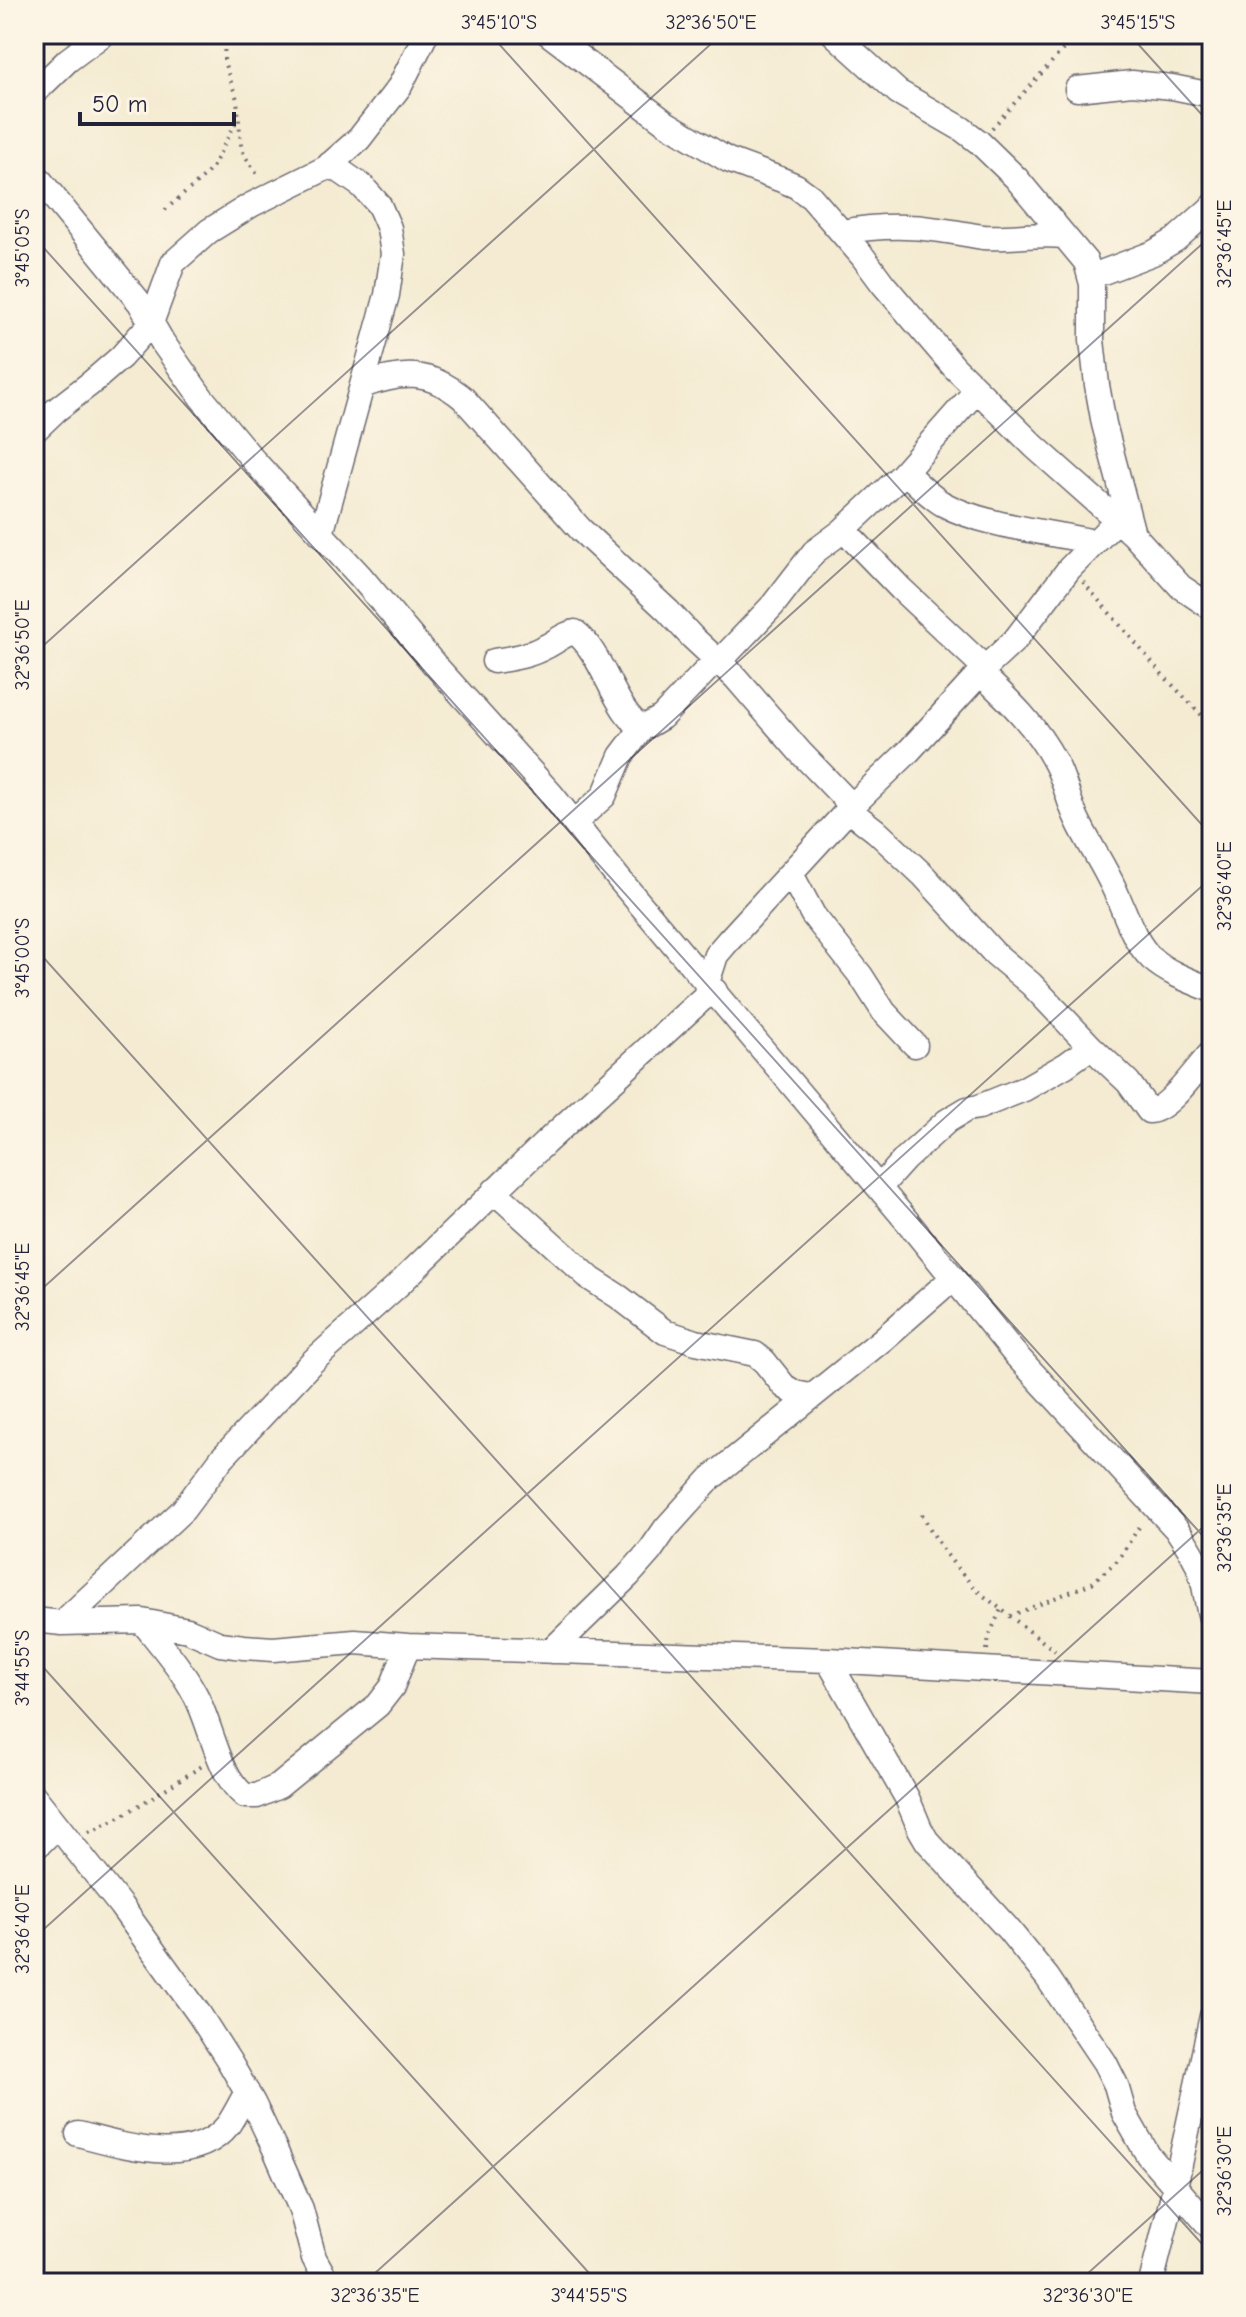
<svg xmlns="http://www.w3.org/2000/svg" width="1246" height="2317" font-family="'Comic Neue',sans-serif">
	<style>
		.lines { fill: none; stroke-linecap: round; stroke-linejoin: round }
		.street-casing { stroke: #6c6870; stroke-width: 27 }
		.path { stroke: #6c6870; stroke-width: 4; stroke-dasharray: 2 6; stroke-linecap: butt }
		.street { stroke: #fff; stroke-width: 24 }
		.ticks { fill: none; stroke: #22223b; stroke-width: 2; stroke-opacity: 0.45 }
		.neatline { fill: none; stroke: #22223b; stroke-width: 3 }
		.ticks-label { font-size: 20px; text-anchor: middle; fill: #22223b }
	</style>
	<rect width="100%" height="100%" fill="#fcf5e5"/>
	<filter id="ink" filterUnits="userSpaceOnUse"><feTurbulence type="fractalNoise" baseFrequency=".0125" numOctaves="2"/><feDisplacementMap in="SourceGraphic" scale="16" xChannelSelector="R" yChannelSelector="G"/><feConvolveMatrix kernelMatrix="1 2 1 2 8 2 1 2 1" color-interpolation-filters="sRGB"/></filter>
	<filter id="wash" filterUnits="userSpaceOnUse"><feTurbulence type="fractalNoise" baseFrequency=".006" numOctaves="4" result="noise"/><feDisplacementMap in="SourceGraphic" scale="32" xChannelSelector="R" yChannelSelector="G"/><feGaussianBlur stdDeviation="1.8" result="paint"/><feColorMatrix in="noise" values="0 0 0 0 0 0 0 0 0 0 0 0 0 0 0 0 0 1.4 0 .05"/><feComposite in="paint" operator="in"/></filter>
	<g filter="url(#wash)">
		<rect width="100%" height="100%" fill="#f4ebd2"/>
	</g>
	<g filter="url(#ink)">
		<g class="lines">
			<!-- street casing -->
			<g class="street-casing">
				<path id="street" d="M549,34l117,89 62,37 54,20 14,6 15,11 52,60 20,27 71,83 81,80 98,87 48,53 31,21
					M834,34l64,58 64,37 17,13 37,36 70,84 6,22v56l5,45 7,39 29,110
					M1077,89l55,-6 40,4 40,8
					M34,93l34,-33 35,-26
					M34,173l106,130 23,40 38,54 53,64 107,116 73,87 117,130 68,85 288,342 107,132 164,178c9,14 20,29 24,46 4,15 5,29 10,44
					M842,232c33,-6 65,-7 98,-2 15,2 29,5 43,7 27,2 53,-4 80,-1
					M1090,277l63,-24 22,-13 37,-33
					M362,386c40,-15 67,-16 101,12l118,132 87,81 24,26 43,40 65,75 52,54
					M34,431l22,-21 35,-27 30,-26 30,-34 22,-60 36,-32 42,-26 75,-37 33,-29 41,-53 26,-52
					M905,472c12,11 24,24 38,32 41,22 106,28 151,38
					M844,530l57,59 84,79
					M321,534l66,-239 6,-41 -4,-26 -10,-23 -17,-19 -32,-22
					M494,661c18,-3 35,-5 51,-14 11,-5 18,-13 30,-15 29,21 42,89 70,95l17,-10 55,-58
					M719,662l54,-57 41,-53 27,-20 61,-57 75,-85
					M980,673c29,27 57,54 75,89 10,18 13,39 22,57 12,26 29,49 40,76 10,22 17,47 35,64 17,15 39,22 60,31
					M849,810l27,21 47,44 71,78 37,31 60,63 37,35 21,29c20,0 48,-44 63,-59
					M574,823l30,-27 17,-40 22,-29
					M791,874l22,41 48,61 23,36 31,33
					M707,983l9,-28 12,-14 124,-135 55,-53 78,-85 30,-28 54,-71 48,-49
					M879,1188l26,-29 42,-38 20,-12 12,-2 45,-18 42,-24 25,-18
					M494,1191l97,88 28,18 46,35 31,10 59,12 9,7 20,25 11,7 15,3
					M34,1620l28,3 80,-2 46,9 32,14 24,3 29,2 82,-7 53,4 420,14 384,22
					M142,1621c19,24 40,48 54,75 16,31 22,79 49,100h12l22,-10 99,-81 14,-18 16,-41
					M62,1623l121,-113 39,-52 90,-96 85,-76 148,-143 157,-144 13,-8
					M551,1651l77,-75 22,-25 16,-23 45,-50 171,-138 71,-62
					M828,1660l79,138 13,31 7,12 81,88 39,48 58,86 11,22 8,28 24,42 64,74
					M34,1796l87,110 78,108 30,47 24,42 20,42 28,64 13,49 14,25
					M34,1849l23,-23
					M78,2134c44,11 115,35 150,-9 7,-10 13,-23 19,-33
					M1151,2283l24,-96 37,-171"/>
			</g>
			<!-- path -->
			<path class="path" d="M225,34l-1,28 13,37 4,45 3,11 15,22
				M992,128l85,-94
				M165,210l39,-33 9,-11 24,-46
				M1083,582l79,92 50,52
				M922,1514c16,31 33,54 58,79l75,58
				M1010,1616l82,-33 26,-23 23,-36
				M987,1650l2,-14 12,-27
				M89,1832l33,-16 80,-50"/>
			<!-- street -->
			<use href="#street" class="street"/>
		</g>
	</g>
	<!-- ticks -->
	<path class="ticks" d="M490,34l722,802M1129,34l83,92M34,237l1178,1309M34,654l688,-620M34,947l1178,1308M34,1296l1178,-1061M34,1657l564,626M34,1938l1178,-1061M364,2283l848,-764M1077,2283l135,-121"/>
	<!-- margin -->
	<rect width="1246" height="2317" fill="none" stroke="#fcf5e5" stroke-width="88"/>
	<!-- scale -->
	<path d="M80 112v12h154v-12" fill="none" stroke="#22223b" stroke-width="4"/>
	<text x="92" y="112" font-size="24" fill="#22223b" stroke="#fcf5e5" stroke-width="6" paint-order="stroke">50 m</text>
	<rect x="44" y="44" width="1158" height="2229" class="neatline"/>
	<g class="ticks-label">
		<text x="499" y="29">3°45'10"S</text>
		<text x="711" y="29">32°36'50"E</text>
		<text x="1138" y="29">3°45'15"S</text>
		<text transform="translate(1224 244) rotate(-90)" y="7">32°36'45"E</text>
		<text transform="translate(22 248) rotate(-90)" y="7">3°45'05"S</text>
		<text transform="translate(22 645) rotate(-90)" y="7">32°36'50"E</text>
		<text transform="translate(1224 886) rotate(-90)" y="7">32°36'40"E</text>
		<text transform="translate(22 958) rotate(-90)" y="7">3°45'00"S</text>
		<text transform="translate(22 1287) rotate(-90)" y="7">32°36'45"E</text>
		<text transform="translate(1224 1528) rotate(-90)" y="7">32°36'35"E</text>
		<text transform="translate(22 1668) rotate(-90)" y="7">3°44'55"S</text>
		<text transform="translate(22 1929) rotate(-90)" y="7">32°36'40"E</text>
		<text transform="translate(1224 2171) rotate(-90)" y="7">32°36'30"E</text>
		<text x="375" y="2302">32°36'35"E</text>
		<text x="589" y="2302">3°44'55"S</text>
		<text x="1088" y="2302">32°36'30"E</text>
	</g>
</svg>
